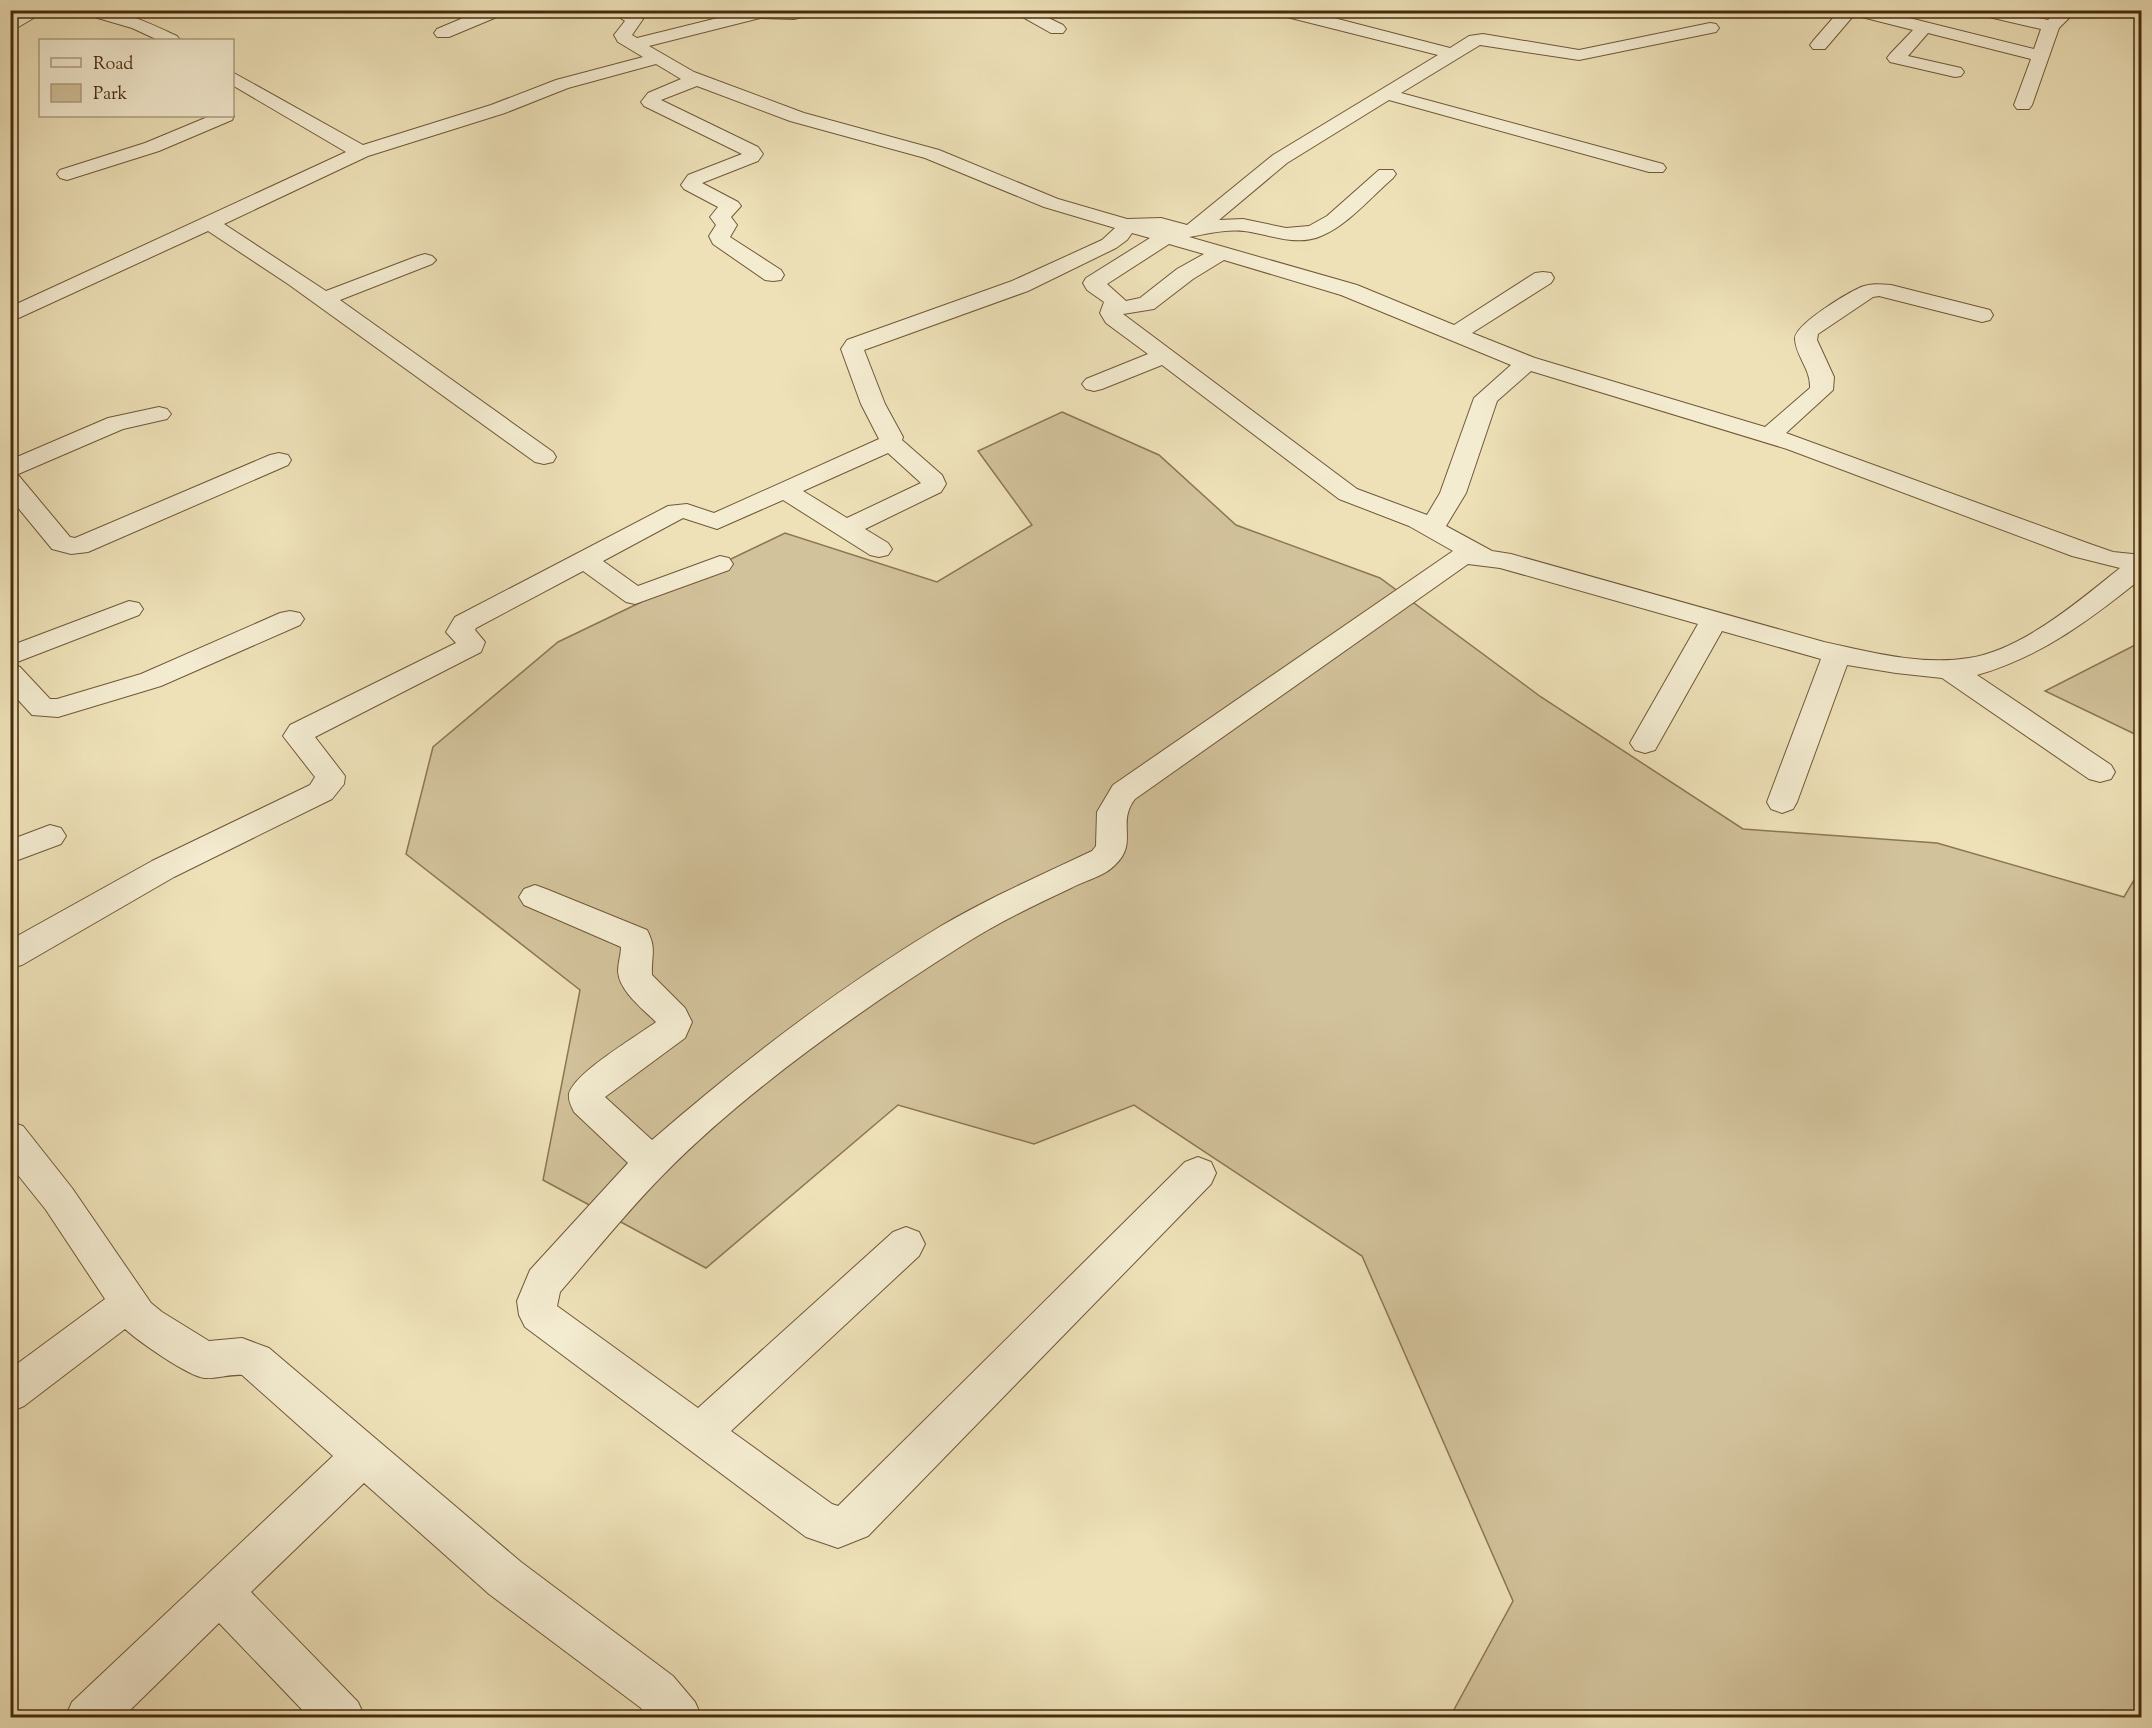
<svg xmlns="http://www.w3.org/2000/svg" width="2152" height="1728" font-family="'Sorts Mill Goudy',serif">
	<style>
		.green { fill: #d2c29b; stroke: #8c7654; stroke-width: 1.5 }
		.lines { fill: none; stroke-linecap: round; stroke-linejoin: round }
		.minor-casing { stroke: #715837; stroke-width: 2 }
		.minor { fill: #f4ecd1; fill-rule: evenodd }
	</style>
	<rect width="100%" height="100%" fill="#eee1b8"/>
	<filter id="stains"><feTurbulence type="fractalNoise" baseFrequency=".00333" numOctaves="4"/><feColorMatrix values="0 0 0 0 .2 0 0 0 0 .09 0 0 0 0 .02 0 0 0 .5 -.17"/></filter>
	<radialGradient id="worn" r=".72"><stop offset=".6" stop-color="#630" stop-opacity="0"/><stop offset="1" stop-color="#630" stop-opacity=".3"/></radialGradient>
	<!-- green -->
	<path class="green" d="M1062,412l97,43 77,70 144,53 161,119 202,132 194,14 187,54 17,-29v849h-691l63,-116 -151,-345 -228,-151 -100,39 -136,-39 -192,163 -163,-88 37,-190 -174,-136 27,-107 125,-105 227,-109 152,49 95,-57 -54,-74z
		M2141,642v95l-96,-46z"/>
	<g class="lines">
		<!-- minor casing -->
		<g class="minor-casing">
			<path id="minor" d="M26,10h21l-37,22v-12z
				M82,10c40,0 59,9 95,26l3,4h-22l-26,-12 -48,-14z
				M482,10h24l-2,4 -55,23h-12l-3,-4 3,-4z
				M609,10c13,0 25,-2 34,9l-11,16 5,3 113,-28h65l-2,4 -19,5 -34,-1 -111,28 45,26 110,41 135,37 119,49 69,20 34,-1 26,7 86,-70 165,-100 -163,-41 -2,-4h30l147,38 19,-12 14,-2 96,16 131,-27 6,1 3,4 -3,4 -137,28 -99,-15 -79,48 262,71 3,4 -3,4h-14l-260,-72 -102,63 -68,57 24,-1 43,9 23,-2 18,-10 52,-46h14l3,4 -3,4c-22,19 -45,47 -72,58 -25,11 -52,-2 -77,-5 -19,-2 -37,3 -55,6l168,48 97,40 81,-52 8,-1 8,1 3,5 -3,5 -79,50 63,25 230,69 45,-39c1,-19 -14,-31 -15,-49 -1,-14 51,-45 64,-51 10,-5 21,-4 32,-3l99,25 3,5 -3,5 -8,2 -103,-26 -6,1 -55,37 -1,6 17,37 -1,13 -47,43 304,111 23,8 29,3v23c-51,41 -101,79 -165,97l134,90 4,7 -4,7 -11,3 -11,-3 -147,-101 -46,-5 -49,-8 -50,137 -4,7 -11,4 -11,-4 -4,-7 54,-143 -99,-28 -67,119 -10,3 -10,-3 -5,-7 68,-119 -198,-56 -32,-4 -333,235c-19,24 4,44 -20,66 -10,11 -31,16 -44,23 -36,17 -74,35 -108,57 -101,64 -214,143 -298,228 -37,37 -70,79 -105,119l-3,14 141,102 195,-176 13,-5 13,5 6,12 -6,12 -188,175 101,73 6,2 347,-344 13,-5 13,5 5,11 -5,11 -343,352 -30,12 -32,-11 -281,-210 -6,-12 -2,-14 13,-31 98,-107 -54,-51c-2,-5 -6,-11 -5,-18 5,-21 68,-58 87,-72 -13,-13 -37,-31 -38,-51 0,-8 3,-16 3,-24l-97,-42 -5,-8 5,-8 11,-4 11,4 101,41c10,19 4,25 5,45l33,33 7,14 -7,16 -80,59 47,43c91,-79 186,-152 289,-214 48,-28 100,-51 151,-75l4,-5 1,-34 16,-27 340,-234 -44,-25 -70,-27 -177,-134 -60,24 -8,2 -8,-2 -4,-5 4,-5 62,-25 -42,-31 -6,-10 4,-11 -17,-12 -4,-7 3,-5 64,-40 -18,-5 -5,7 -11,8 -88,43 -164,59 21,54 18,33 -1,3 40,35 4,9 -5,8 -76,37 23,14 4,6 -4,6 -9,2 -9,-2 -87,-55 -66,29 -34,-11 -80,43 35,25 82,-30 9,2 4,6 -4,6 -94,34 -9,-2 -43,-31 -107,57 -1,2 10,12 -4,10 -166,85 30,39 -1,8 -12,15 -158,78 -152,88 -12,3v-28l142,-79 158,-76 5,-8 -32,-41 7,-11 166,-82 -10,-11 9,-15 213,-111 19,-2 27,9 165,-74 -18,-35 -20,-55 6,-9 165,-59 90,-41 13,-12 -71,-21 -119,-49 -135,-37 -93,-35 -36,14 97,47 5,7 -5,7 -56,22 36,19 3,4 -10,11 6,8 -7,12 51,33 3,5 -3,5 -8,1 -8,-1 -52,-36 -4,-8 7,-11 -6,-8 8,-10 -34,-18 -3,-4 7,-10 54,-21 -98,-48 -3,-4 7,-9 33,-14 -25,-15 -88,24 -63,25 -137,43 -144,68 102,67 92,-35 7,-2 7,2 4,4 -4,4 -92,36 213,152 3,5 -3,5 -9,2 -9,-2 -247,-178 -80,-53 -198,91v-15l336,-155 -114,-67v-13l131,73 128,-40 65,-25 87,-23 -25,-15 -4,-7 11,-14zM1169,244l35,10 -27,15 -37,29 -14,3 -19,-17zM1224,260l117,35 170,70 -37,33 -34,95 -13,22 -70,-26 -234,-175 31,-5 39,-30zM1531,371l256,78 285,107 48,12c-41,33 -98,82 -151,90 -47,8 -99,-6 -145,-16l-313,-88 -19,-3 -46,-25 20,-33 31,-92zM888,453l33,30 -74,35 -44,-27z
				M1010,10h22l31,15 3,4 -3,4h-12z
				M1840,10h37l157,39 7,-20 -65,-15 -2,-4h32l42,10 11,-10h18l-18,18 -27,77 -3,4h-12l-3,-4 17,-46 -103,-26 -20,23 53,12 3,4 -3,4 -6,1 -65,-15 -3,-4 3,-4 23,-24 -59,-15 -29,34h-12l-3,-4 3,-4z
				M232,113l2,3 -2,4 -73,31 -92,29 -7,-2 -3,-4 3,-4 85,-27 65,-27h22z
				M159,407l8,2 4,5 -4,5 -44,10 -107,46 3,1 51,61 5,1 195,-83 9,-2 9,2 3,5 -3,5 -200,87 -17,2 -19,-5 -42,-51v-38l98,-42z
				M129,601l10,2 4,6 -4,6 -127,49 8,3 30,32h7l84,-25 139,-61 10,-2 10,2 4,6 -4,6 -139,61 -103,31 -26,-2 -22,-24v-45z
				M50,825l11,3 5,8 -5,8 -51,19v-23z
				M10,1122l13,4 49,62 79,115 11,9 47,29 33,-3 27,10 252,214 152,114 22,26 7,16h-53l-8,-10 -152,-114 -125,-111 -113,109 107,110 7,16h-55l-91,-95 -97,95h-57l7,-16 261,-246 -91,-81c-13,-1 -25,4 -37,3 -16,-1 -67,-37 -80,-49l-101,77 -14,6v-43l95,-70 -59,-89 -36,-45z"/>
		</g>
		<!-- minor -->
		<use href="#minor" class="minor"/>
	</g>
	<!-- margin -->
	<rect width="2152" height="1728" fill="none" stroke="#eee1b8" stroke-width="36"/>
	<rect x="12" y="12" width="2128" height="1704" fill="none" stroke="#472b0c" stroke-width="3"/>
	<rect x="18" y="18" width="2116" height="1692" fill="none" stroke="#472b0c" stroke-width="1.5"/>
	<!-- legend -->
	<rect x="39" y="39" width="195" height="78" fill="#f4ecd1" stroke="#af9f82" stroke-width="1.5"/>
	<rect x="51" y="58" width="30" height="9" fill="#f4ecd1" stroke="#af9f82" stroke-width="1.5"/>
	<text x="93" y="69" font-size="18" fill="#472b0c">Road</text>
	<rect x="51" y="84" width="30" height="18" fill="#d2c29b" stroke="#af9f82" stroke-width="1.5"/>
	<text x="93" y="99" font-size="18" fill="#472b0c">Park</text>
	<rect width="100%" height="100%" filter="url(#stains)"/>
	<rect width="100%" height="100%" fill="url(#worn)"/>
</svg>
